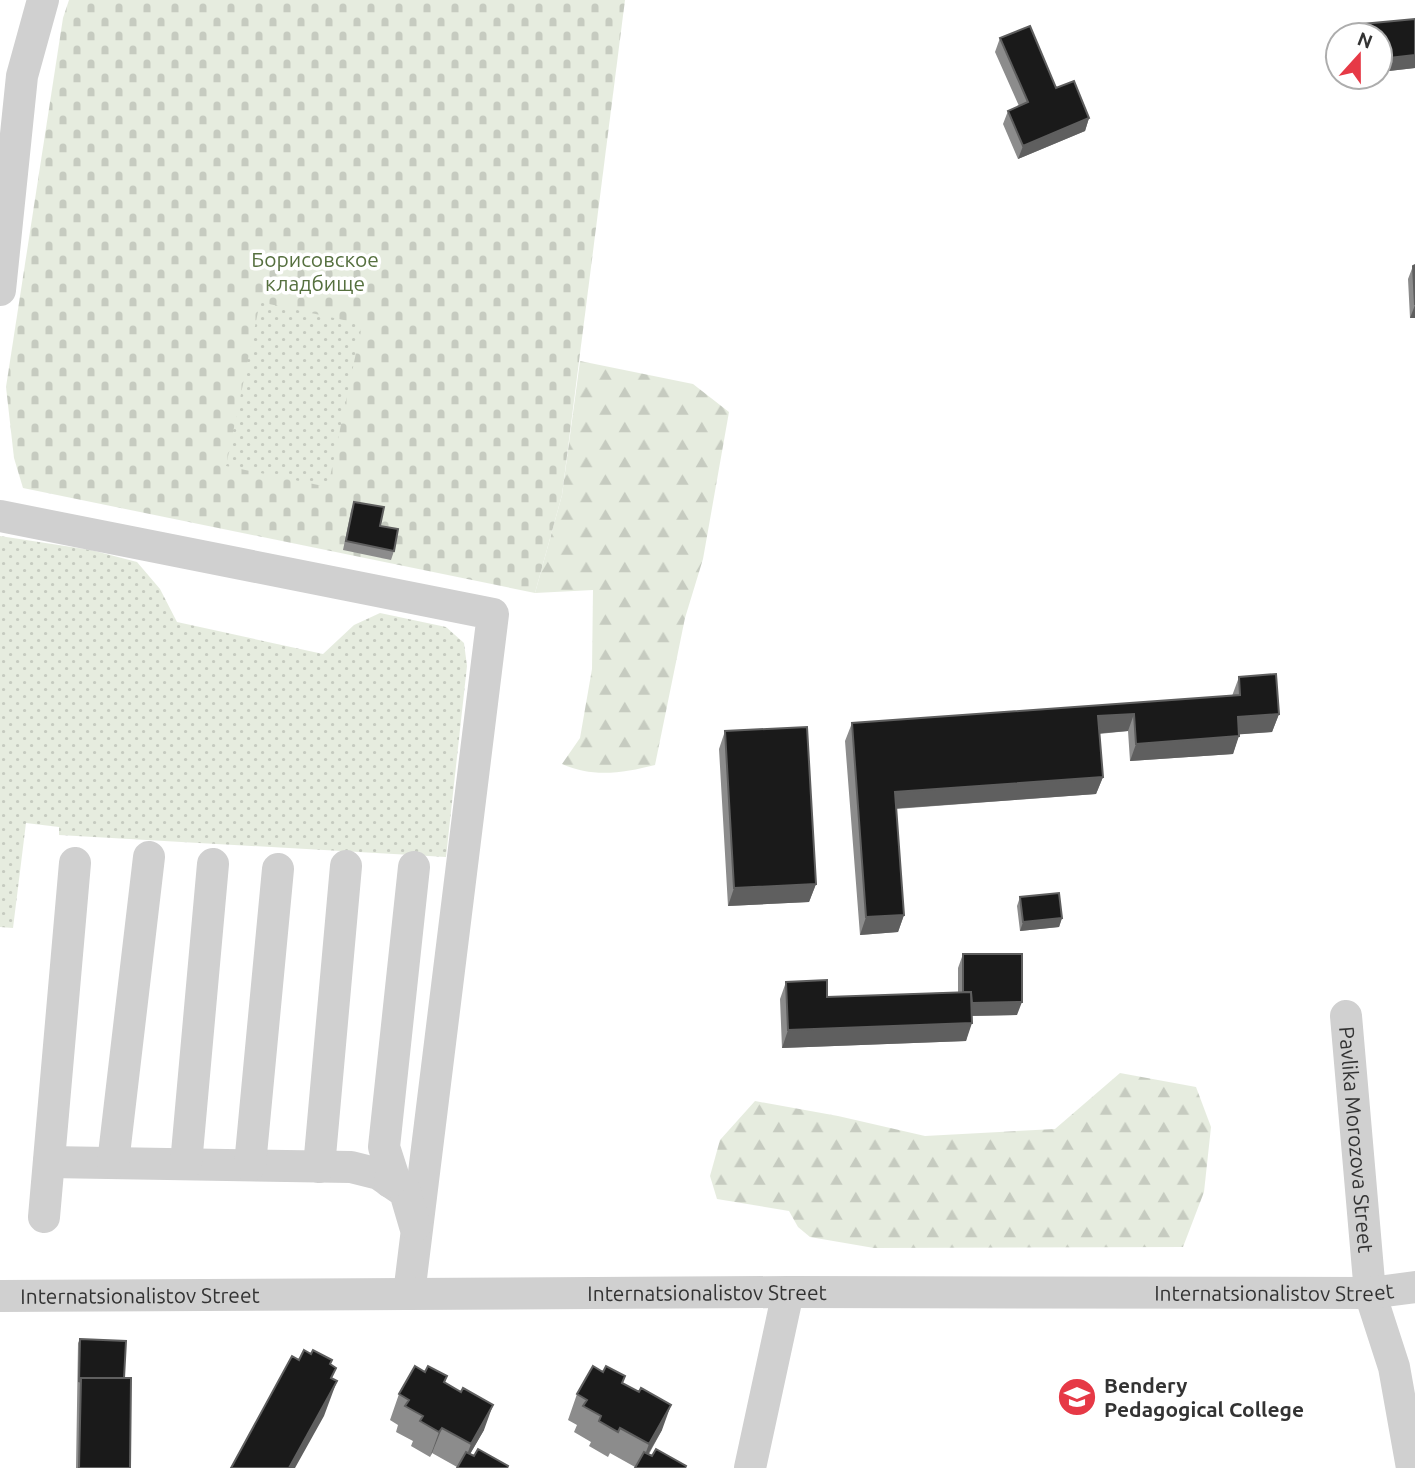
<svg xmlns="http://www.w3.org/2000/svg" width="1415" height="1468" font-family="Ubuntu,sans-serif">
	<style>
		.forest { fill: url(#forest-firs) }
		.cemetery { fill: url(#cemetery-stones) }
		.garden { fill: url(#garden-dots) }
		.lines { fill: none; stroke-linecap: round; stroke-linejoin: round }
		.minor { stroke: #d0d0d0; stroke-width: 32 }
		.wall { fill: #8c8c8c }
		.shaded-wall { fill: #5f5f5f }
		.building { fill: #1a1a1a; stroke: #5f5f5f; stroke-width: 2 }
		.labels { text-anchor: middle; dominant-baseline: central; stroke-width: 7; stroke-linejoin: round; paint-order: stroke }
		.park-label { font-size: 21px; fill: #56703f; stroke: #fff }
		.street-label { font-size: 21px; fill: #333; stroke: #fff }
		.poi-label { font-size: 21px; font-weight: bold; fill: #333; stroke: #fff; text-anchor: start }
	</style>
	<defs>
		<pattern id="forest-firs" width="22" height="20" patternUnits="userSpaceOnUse" patternTransform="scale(1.75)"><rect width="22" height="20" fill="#e6ecdf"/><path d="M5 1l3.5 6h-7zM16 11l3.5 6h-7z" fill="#c6cbc0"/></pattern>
		<pattern id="cemetery-stones" width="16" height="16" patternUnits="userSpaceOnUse" patternTransform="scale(1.75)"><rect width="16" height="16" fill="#e6ecdf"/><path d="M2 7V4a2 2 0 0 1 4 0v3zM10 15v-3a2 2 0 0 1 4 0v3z" fill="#c6cbc0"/></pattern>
		<pattern id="garden-dots" width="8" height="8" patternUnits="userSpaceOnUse" patternTransform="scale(1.75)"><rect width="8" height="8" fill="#e6ecdf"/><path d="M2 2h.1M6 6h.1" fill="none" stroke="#c6cbc0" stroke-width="1.8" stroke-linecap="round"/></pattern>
	</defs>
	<rect width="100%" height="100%" fill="#fff"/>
	<!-- forest -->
	<path class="forest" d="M580,361l113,23 36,28 -26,147 -18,59 -30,147c-32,8 -62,13 -93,-1l18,-26 12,-69 1,-79 -58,3 27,-98z
		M1120,1073l76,14 15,40 -7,65 -21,55 -309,1 -64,-11 -12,-10 -9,-16 -72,-12 -7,-23 10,-36 35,-39 83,15 87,20 130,-7z"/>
	<!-- cemetery -->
	<path class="cemetery" d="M69,0h556l-63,495 -27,98 -512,-105 -9,-30 -8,-71 57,-369z"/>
	<!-- garden -->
	<path class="garden" d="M260,302l102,22 -34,163 -102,-21z
		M0,536l91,14 46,12 23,27 17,33 146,32 31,-29 26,-12 66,14 18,16 3,23 -21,191 -387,-22v-8l-33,-4 -13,105 -13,-1z"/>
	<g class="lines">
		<!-- minor -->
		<g class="minor">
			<path d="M0,290l22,-214 21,-76"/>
			<path d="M0,516l493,98 -84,680"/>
			<path id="s1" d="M1346,1016l24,277 24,74 18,101"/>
			<path d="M49,1162l302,5 28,7 26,18 10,34"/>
			<path d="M113,1163l36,-306"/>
			<path d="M186,1164l27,-300"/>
			<path d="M250,1165l28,-296"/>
			<path d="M319,1167l27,-301"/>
			<path d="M390,1182l3,-7 -9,-28 30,-280"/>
			<path d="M44,1217l31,-354"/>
			<path id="s2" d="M0,1296l788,-4 582,1 45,-6"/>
			<path d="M750,1468l38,-176"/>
		</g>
	</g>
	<!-- wall -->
	<path class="wall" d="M1415,19v49l-35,4v-37h-32l4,-10z
		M1000,38l89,80 -4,13 -67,28 -15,-35 5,-13 11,-5 -24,-54z
		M1415,265v53h-5l-2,-39 5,-13z
		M354,502l40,49 -3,9 -48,-10 8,-39z
		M1239,677l40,37 -7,18 -33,2 -6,20 -103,7 -2,-30 -29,3 4,43 -7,17 -200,15 8,106 -6,17 -38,3 -15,-194 7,-18 380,-27z
		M725,731l91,153 -7,18 -81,4 -9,-157z
		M1020,897l42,21 -3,9 -39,4 -3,-25z
		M963,954l54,61 -45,1 -6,25 -184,7 -2,-49 6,-17 41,15 131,-5v-24z
		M80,1339l44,39 6,90h-54l2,-125z
		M425,1372l22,4 -2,7 39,47 -14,24 4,2 34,10 -51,1 -25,-14 -2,4 -19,-11 2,-5 -17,-9 2,-7 -8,-5 9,-26z
		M623,1383l39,47 -13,24 37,12 -51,1 -25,-14 -2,4 -19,-11 2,-4 -17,-10 3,-7 -9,-5 9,-26z"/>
	<!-- shaded-wall -->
	<path class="shaded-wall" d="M1415,55v13l-35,4v-13z
		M1089,118l-4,13 -67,28 5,-13z
		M1415,305v13h-5z
		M1134,714l-6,17 -36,3 6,-18z
		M1279,714l-7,18 -41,3 7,-18z
		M1239,736l-6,18 -103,7 6,-17z
		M1103,777l-7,17 -208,15 7,-17z
		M816,884l-7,18 -81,4 6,-18z
		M904,915l-6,17 -38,3 6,-18z
		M1062,918l-3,9 -39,4 3,-9z
		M1022,1002l-5,13 -52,1 5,-13z
		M972,1023l-6,18 -184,7 6,-18z
		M337,1381l-13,35 -29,52h-6z
		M493,1405l-9,25 -22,38 9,-24z
		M671,1405l-9,25 -22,38 9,-24z
		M442,1428l-10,25 -2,4 9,-25z"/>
	<!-- building -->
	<path class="building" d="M1415,19v36l-35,4v-24h-27l-1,-10z
		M1030,26l26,62 18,-7 15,37 -66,28 -15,-35 20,-9 -28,-64z
		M1415,265v40l-2,-39z
		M354,502l30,5 -4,19 18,3 -4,22 -48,-10z
		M1276,674l3,40 -41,3 1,19 -103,8 -2,-30 -36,2 5,61 -208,15 9,123 -38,2 -14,-194 388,-28 -1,-18z
		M807,727l9,157 -82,4 -9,-157z
		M1059,893l3,25 -39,4 -3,-25z
		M963,954h59v48l-50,1 -1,-11h-8z
		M827,980v17l144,-5 1,31 -184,7 -2,-48z
		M80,1339l46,2 -2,37h-43l-2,4z
		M304,1350l7,4 2,-4 19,10 -2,4 6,4 -5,10 6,3 -48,87h-58l61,-112 7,4z
		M415,1366l10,6 3,-6 19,10 -3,6 17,10 2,-4 30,17 -22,39 -29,-16 -3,4 -19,-11 3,-5 -18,-10 4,-6 -10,-6z
		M593,1366l10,6 3,-6 19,10 -3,7 17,9 2,-4 30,17 -22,39 -29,-16 -2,4 -19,-11 2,-5 -18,-10 4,-6 -10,-6z
		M81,1378h50l-1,90h-51z
		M478,1449l30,17 -1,2h-50l9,-16 8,4z
		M656,1449l30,17 -1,2h-50l9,-16 8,4z"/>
	<!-- icons -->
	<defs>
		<g id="school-disc" transform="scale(2.0125)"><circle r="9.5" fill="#e63946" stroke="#fff"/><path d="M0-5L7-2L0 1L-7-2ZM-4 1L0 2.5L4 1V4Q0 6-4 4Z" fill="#fff"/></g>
	</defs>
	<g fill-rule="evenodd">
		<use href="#school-disc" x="1077" y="1397"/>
	</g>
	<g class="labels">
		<!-- park labels -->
		<g class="park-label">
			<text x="315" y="259">Борисовское<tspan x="315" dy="24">кладбище</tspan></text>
		</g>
		<!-- street labels -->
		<g class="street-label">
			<text stroke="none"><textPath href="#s1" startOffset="124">Pavlika Morozova Street</textPath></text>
			<text stroke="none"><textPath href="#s2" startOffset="1274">Internatsionalistov Street</textPath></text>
			<text stroke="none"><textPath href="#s2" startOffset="707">Internatsionalistov Street</textPath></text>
			<text stroke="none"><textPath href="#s2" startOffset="140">Internatsionalistov Street</textPath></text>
		</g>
		<!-- poi labels -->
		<g class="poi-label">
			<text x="1104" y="1385">Bendery<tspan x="1104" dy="24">Pedagogical College</tspan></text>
		</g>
	</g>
	<!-- north arrow -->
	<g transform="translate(1359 56) rotate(21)"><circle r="33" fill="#ffffff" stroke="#adadad" stroke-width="2"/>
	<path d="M0-5L12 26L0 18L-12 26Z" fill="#e63946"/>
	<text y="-10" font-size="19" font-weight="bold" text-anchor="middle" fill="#333333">N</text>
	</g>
</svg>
